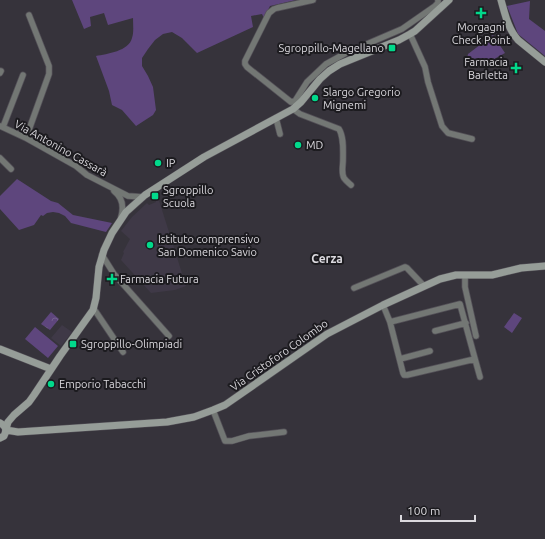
<svg xmlns="http://www.w3.org/2000/svg" width="545" height="539" font-family="Ubuntu,sans-serif">
	<style>
		.built { fill: #3f3947 }
		.green { fill: #5e467d }
		.park { fill: url(#park-crowns) }
		.lines { fill: none; stroke-linecap: round; stroke-linejoin: round }
		.street-casing { stroke: #545158; stroke-width: 7 }
		.secondary-casing { stroke: #545158; stroke-width: 8 }
		.street { stroke: #737774; stroke-width: 5.5 }
		.secondary { stroke: #969d98; stroke-width: 7 }
		.poi-dot { fill: #01d98b; stroke: #1c1b1f; stroke-width: 1.5 }
		.labels { text-anchor: middle; dominant-baseline: central; stroke-width: 4; stroke-linejoin: round; paint-order: stroke }
		.poi-label { font-size: 11px; fill: #dbd9de; stroke: #1c1b1f; text-anchor: start }
		.street-label { font-size: 11px; fill: #dbd9de; stroke: #1c1b1f }
		.neighbourhood-label { font-size: 12px; font-weight: bold; fill: #dbd9de; stroke: #1c1b1f }
	</style>
	<defs>
		<pattern id="park-crowns" width="20" height="18" patternUnits="userSpaceOnUse"><rect width="20" height="18" fill="#5e467d"/><path d="M2 6a3 3 0 1 1 6 0M12 15a3 3 0 1 1 6 0" fill="none" stroke="#74608f"/></pattern>
	</defs>
	<rect width="100%" height="100%" fill="#36333b"/>
	<!-- built -->
	<path class="built" d="M157,194l29,92 -11,4 -24,3 -30,-33 3,-7 -1,-1 7,-13 -9,-8 11,-14 15,-14 2,2 7,-3v-5z
		M62,325l10,7 -11,14 -10,-8z"/>
	<!-- green -->
	<path class="green" d="M72,0h224l-26,6 -6,12 -2,-4 -11,2 2,11 -56,26 -15,-15 -10,-6 -9,2 -8,6 -7,9 -6,9v8l6,10 5,11 3,23 -3,5 -17,11 -14,-16 -10,-5 -3,-14 -13,-35c11,-2 33,-5 36,-18 2,-6 1,-13 1,-20l-25,7 -4,-12 -14,4 1,9 -7,3z
		M530,1l-1,18 16,12v25l-27,-22 -11,-28z
		M493,35l12,18 -25,14c-8,0 -14,-5 -12,-13z
		M17,179l34,22 7,2 15,12 39,8 -6,9 -35,-9 -6,-7 -6,-3 -6,-1 -6,1 -4,3 -2,-1 -7,10 -15,5 -19,-21v-13z
		M514,313l8,5 -10,15 -8,-6z
		M35,327l23,19 -10,12 -23,-19z"/>
	<!-- park -->
	<path class="park" d="M51,312l8,7 -9,11 -9,-6z"/>
	<g class="lines">
		<!-- street casing -->
		<g class="street-casing">
			<path id="street" d="M410,34l15,33 3,15 14,44 6,7 24,6
				M0,73l1,-2
				M295,101l12,-19 19,-18 20,-11 56,-24 33,-23 3,-3v-3
				M296,103l-1,-2 -4,1 -44,-35 -2,-3v-3l24,-48 5,-4 3,-1 36,-8
				M293,109l7,5 39,15c5,8 4,21 4,31 0,6 -2,13 1,18 2,3 5,5 7,7
				M276,118l4,16
				M0,126l26,12 50,28 11,9 41,21 15,1
				M3,127l20,-52
				M26,138l23,-64v-8l-20,-51
				M0,158l11,11
				M114,191c9,7 10,16 7,26
				M102,255l12,19 55,62
				M465,275v12l11,49
				M354,288l51,-21 2,1 17,18
				M383,305l7,17 13,51 1,2h3l68,-16 -15,-55 -70,18
				M94,309l29,43
				M435,331l31,-8
				M400,359l30,-8
				M475,359l5,18
				M213,410l12,31h7l17,-5 35,-4"/>
		</g>
		<!-- secondary casing -->
		<g class="secondary-casing">
			<path id="secondary" d="M501,0c4,14 7,29 17,40l27,22
				M0,349l51,20
				M0,423c6,3 7,7 4,13l-4,2
				M6,429l2,-7 6,-7 15,-13 5,-7 26,-39 33,-46 3,-12 3,-31 5,-17 8,-17 14,-21 19,-17 59,-38 89,-48 8,-7 19,-23 9,-8 11,-7 59,-24 11,-6 5,-3 34,-31
				M6,430l12,2 149,-10 27,-5 19,-7 12,-5 102,-71 56,-29 57,-26 16,-4h36l29,-7 24,-2"/>
		</g>
		<!-- street -->
		<use href="#street" class="street"/>
		<!-- secondary -->
		<use href="#secondary" class="secondary"/>
	</g>
	<!-- markers -->
	<g class="poi-dot">
		<path d="M479 7h4v4h4v4h-4v4h-4v-4h-4v-4h4z"/>
		<rect x="388" y="44" width="8" height="8" rx="2"/>
		<path d="M514 62h4v4h4v4h-4v4h-4v-4h-4v-4h4z"/>
		<circle cx="315" cy="98" r="4"/>
		<circle cx="298" cy="145" r="4"/>
		<circle cx="158" cy="163" r="4"/>
		<rect x="151" y="192" width="8" height="8" rx="2"/>
		<circle cx="150" cy="245" r="4"/>
		<path d="M110 273h4v4h4v4h-4v4h-4v-4h-4v-4h4z"/>
		<rect x="69" y="340" width="8" height="8" rx="2"/>
		<circle cx="51" cy="384" r="4"/>
	</g>
	<g class="labels">
		<!-- poi labels -->
		<g class="poi-label">
			<text x="481" y="27" text-anchor="middle">Morgagni<tspan x="481" dy="13">Check Point</tspan></text>
			<text x="384" y="48" text-anchor="end">Sgroppillo-Magellano</text>
			<text x="508" y="62" text-anchor="end">Farmacia<tspan x="508" dy="13">Barletta</tspan></text>
			<text x="323" y="92">Slargo Gregorio<tspan x="323" dy="13">Mignemi</tspan></text>
			<text x="306" y="145">MD</text>
			<text x="166" y="163">IP</text>
			<text x="163" y="190">Sgroppillo<tspan x="163" dy="13">Scuola</tspan></text>
			<text x="158" y="239">Istituto comprensivo<tspan x="158" dy="13">San Domenico Savio</tspan></text>
			<text x="120" y="279">Farmacia Futura</text>
			<text x="81" y="344">Sgroppillo-Olimpiadi</text>
			<text x="59" y="384">Emporio Tabacchi</text>
		</g>
		<!-- street labels -->
		<g class="street-label">
			<text transform="translate(61 148) rotate(29)">Via Antonino Cassarà</text>
			<text transform="translate(279 355) rotate(-35)">Via Cristoforo Colombo</text>
		</g>
		<!-- neighbourhood labels -->
		<g class="neighbourhood-label">
			<text x="327" y="258">Cerza</text>
		</g>
	</g>
	<!-- scale -->
	<path d="M401 515v6h74v-6" fill="none" stroke="#dbd9de" stroke-width="2"/>
	<text x="407" y="515" font-size="12" fill="#dbd9de" stroke="#1c1b1f" stroke-width="3" paint-order="stroke">100 m</text>
</svg>
